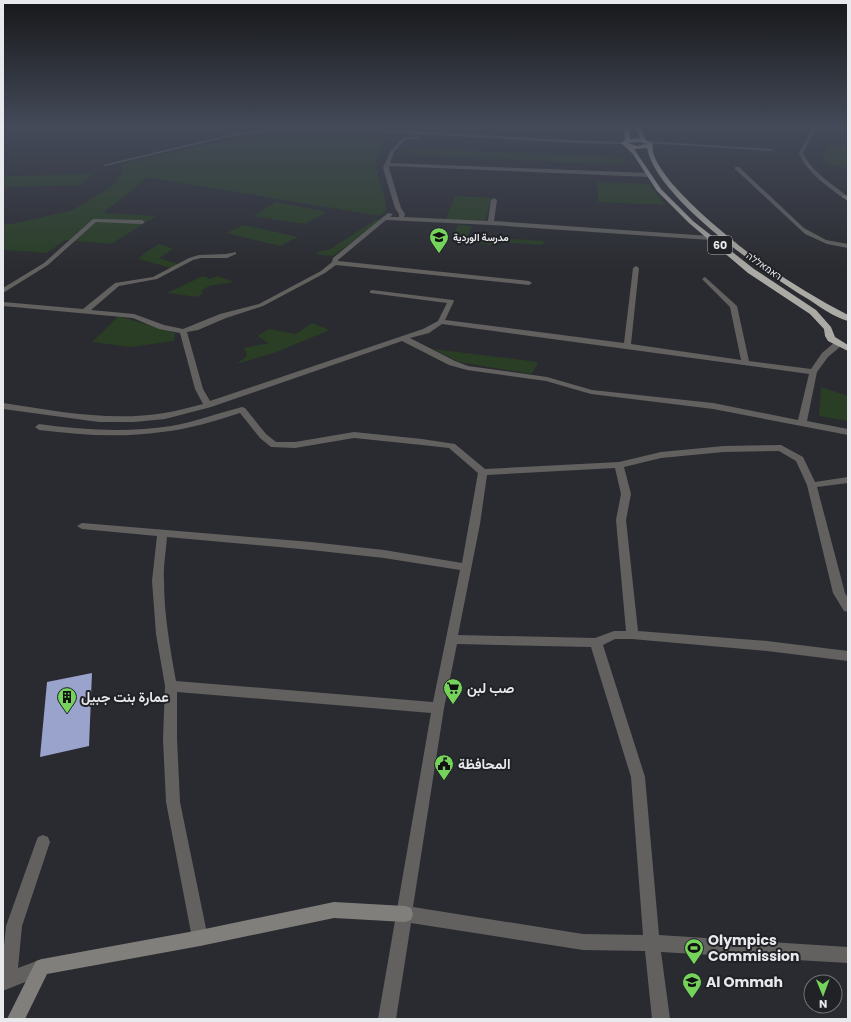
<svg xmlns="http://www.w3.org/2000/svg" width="851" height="1022" font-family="Poppins,Vazirmatn,Heebo,sans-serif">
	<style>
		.green { fill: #293e24 }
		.building { fill: #99a3cb }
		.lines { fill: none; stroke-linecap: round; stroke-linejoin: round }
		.street { fill: #62615f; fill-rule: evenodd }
		.secondary { fill: #807f7b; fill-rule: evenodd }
		.highway { fill: #acaaa4; fill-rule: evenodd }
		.labels { text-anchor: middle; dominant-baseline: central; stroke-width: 4; stroke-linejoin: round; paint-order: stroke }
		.far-poi-label { font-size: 10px; font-weight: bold; fill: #e8e9ec; stroke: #202226; text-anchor: start }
		.far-street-label { font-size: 10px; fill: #e8e9ec; stroke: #202226 }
		.shield { fill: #202226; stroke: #acadb1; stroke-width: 1 }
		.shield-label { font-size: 11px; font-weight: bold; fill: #e8e9ec }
		.near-poi-label { font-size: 14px; font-weight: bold; fill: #e8e9ec; stroke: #202226; text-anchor: start }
	</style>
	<rect width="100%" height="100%" fill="#2a2b30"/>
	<!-- green -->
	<path class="green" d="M419,127h79l61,2 -2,9 -140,-9z
		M299,131l89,3c-3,8 -8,15 -11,23 -5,15 11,36 9,55l-6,4 -234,-39 -11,11 -31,24 2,1 50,3 -45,28 -46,-4 -18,13 -42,-3 -2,1v-26l19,-3 51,-12 38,-23 10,-12 2,-7 -2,-3c59,-14 117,-31 178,-34z
		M827,145l21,2v21l-21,-4 -4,-6z
		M409,148l215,10v7l-220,-11z
		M94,174l-14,11 -77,2v-11h3z
		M597,182l52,2 16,21 -67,-3z
		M455,196l37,2 -7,23 -39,-2z
		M276,202l51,10 -22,12 -52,-8z
		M377,219l4,1 -48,36 -18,-2c4,-4 12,-3 17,-6z
		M244,225l54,12 -18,9 -54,-13z
		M458,225l14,1 -5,10 78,5 -3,4 -46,-3 -4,3 -41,-5z
		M159,244l14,5 -14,9 19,6 -7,4 -33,-9 8,-7z
		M203,276l7,3 8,-3 16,6 -25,4 -8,5 2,2 -6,4 -30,-4z
		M119,316l56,17 -1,8 -44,6 -38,-5z
		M312,323l18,7 -56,23 -38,11 11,-8 -3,-8 25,-5 -12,-7 12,-7 27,5z
		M433,349l105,13 -6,12 -73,-12z
		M821,387l27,9v25l-29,-5z"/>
	<!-- building -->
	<path class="building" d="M92,673l-3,73 -49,11 7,-75z"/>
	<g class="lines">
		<!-- street -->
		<path class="street" d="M290,127c111,0 222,12 334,15l2,1 -2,1 -50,-1 -241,-14h-43l-58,7 -127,30 -2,-1 129,-31z
			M813,127h4l-14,26c9,19 28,30 44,43v2h-4c-17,-13 -35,-24 -44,-45z
			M845,127h3v1h-3z
			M418,136l2,2 -15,2 -11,12 -4,11 259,10 3,2 -3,2 -260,-11v2l12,40 4,6 -1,3 84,4 3,-21 3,-2 3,2 -3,21 216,15 3,2 -3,2 -219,-15 -105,-5 -48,40v1l191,20 3,2 -3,2 -193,-20 -11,8 -62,33 -37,12 -28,12 -11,2 16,57 7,12 213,-72 15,-8 9,-18 -77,-10v-2l2,-1 81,10 1,1 -9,19 179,23 9,-75 3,-2 3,2 -8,76 110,16 -11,-53 -28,-28 3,-2 32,29 12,55 62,8 11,-16 13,-11h6v4l-13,11 -11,15 -10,49 41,8v6l-135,-26 -122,-15 -45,-13 -79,-11 -18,-5 -47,-24 -191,66 -46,12 -31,3h-35l-96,-13v-6c53,8 108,19 161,10 13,-2 26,-6 39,-9l-8,-15 -15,-56 -21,-4 -26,-11 -130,-12v-4l80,7 32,-26 38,-6 36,-19 10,-3 27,-1 10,-2v2l-9,4h-26l-8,2 -36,19 -38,7 -28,24 43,4 30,11 19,4 37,-15 39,-10 62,-33 11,-9 1,-4 55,-45 5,1 -3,3h9v-3l-4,-6 -12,-40 7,-16 12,-14zM442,324l367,50 -11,46 -85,-17 -121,-13 -45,-13 -79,-11 -13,-5 -45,-23 19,-5z
			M647,141l125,8 2,1 -2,1 -127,-8z
			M735,167h4l65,61 22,12 22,4v4l-21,-4 -22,-10 -70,-65z
			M93,219l49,1 3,2 -3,2 -46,-2 -48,43 -45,28v-5l41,-25z
			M242,407l3,1 21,26 10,8h19l59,-10 68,7 33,5 30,25 134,-7 42,-10 63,-6 57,-1 22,12 12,25 33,-5v6l-31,4 28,106 3,5v14l-4,-1 -11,-18 -26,-108 -11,-24 -17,-10 -55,1 -63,6 -37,9 7,27 -5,26 12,111 129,10 81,10v10l-81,-10 -135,-12h-17l-12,6 42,132 14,158 189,12v16l-187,-11 9,67h-18l-7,-68 -62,-1 -172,-27 -15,96h-18l53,-306 -254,-21v47l3,63 28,136 -2,6 -6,2 -6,-2 -2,-6 -26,-136 -3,-63 2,-53 -9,-52 -4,-53 5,-45 -75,-7 -5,-3 5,-3 229,19 73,8 78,13 16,-90 -29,-25 -27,-3 -68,-7 -59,10 -24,-1 -11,-9 -20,-25c-25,8 -51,16 -78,19 -41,6 -82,3 -123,-2l-4,-3 4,-3c43,6 88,9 132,2 24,-4 47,-13 71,-19zM615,468l6,26 -5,26 10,111h-12l-19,7 -137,-3 22,-111 7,-49zM167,537l144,13 73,8 76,12 -27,132 -257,-21c-6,-33 -12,-67 -12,-100 -1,-15 2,-29 3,-44zM457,644l134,3 40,130 12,158 -60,-1 -170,-27 31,-199z
			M43,835l5,2 2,5 -28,84 -4,42 24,-9 6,2 2,6 -2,6 -43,17h-2v-34l3,-30 30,-84 2,-5z"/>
		<!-- secondary -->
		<path class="secondary" d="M845,195l3,2v4l-6,-4z
			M334,902l71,4 6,2 2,6 -2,6 -6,2 -71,-4 -134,28 -153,28 -22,45h-18l29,-58 6,-2 158,-29z"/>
		<!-- highway -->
		<path class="highway" d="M624,127h5l1,12 10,-1 -5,-11h5l6,13 7,4c-7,30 87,103 111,120 27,19 55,36 84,51v6c-14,-4 -28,-14 -40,-22 -43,-26 -152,-101 -161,-151l-13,1 27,40 32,32 61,48 62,41 15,17 4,10 13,8v6l-20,-10 -3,-5 -1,-7 -14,-15 -62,-41 -59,-50 -32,-32 -24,-37 -12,-11 4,-3zM640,142l6,2 -9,2 -9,-3z"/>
	</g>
	<!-- sky -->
	<linearGradient id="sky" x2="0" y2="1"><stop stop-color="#17181a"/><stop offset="0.47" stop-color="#444a59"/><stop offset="1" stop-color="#444a59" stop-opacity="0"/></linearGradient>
	<rect width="851" height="270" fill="url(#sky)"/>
	<!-- icons -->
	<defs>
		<g id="school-pin" transform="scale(1)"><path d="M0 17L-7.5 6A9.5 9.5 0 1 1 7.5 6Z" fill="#75d25b" stroke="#202226"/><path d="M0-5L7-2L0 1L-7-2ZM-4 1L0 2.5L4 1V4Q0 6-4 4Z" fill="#111"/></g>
		<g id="supermarket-pin" transform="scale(1)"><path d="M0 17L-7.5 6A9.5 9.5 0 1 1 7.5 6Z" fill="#75d25b" stroke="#202226"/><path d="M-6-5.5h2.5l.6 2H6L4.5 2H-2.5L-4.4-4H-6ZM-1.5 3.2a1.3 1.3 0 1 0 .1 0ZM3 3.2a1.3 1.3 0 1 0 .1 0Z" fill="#111"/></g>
		<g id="building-pin" transform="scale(1)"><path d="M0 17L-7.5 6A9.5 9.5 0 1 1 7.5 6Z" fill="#75d25b" stroke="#202226"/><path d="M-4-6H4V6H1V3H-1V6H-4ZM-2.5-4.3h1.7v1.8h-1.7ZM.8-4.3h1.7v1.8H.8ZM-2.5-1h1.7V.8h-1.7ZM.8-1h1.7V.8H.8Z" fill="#111"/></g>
		<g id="civic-pin" transform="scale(1)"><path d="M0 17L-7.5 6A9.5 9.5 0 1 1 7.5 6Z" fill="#75d25b" stroke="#202226"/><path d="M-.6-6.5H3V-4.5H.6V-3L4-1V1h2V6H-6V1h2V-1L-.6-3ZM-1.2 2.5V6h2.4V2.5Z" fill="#111"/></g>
		<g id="stadium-pin" transform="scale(1)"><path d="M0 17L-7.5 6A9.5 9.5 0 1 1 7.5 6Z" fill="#75d25b" stroke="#202226"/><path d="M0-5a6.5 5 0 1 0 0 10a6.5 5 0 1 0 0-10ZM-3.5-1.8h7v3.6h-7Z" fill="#111"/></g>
	</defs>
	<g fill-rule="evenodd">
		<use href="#school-pin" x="439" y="237"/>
		<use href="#supermarket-pin" x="453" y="688"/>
		<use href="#building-pin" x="67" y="697"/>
		<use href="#civic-pin" x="444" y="764"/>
		<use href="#stadium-pin" x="694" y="948"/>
		<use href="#school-pin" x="692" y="982"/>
	</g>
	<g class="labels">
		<!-- far-poi labels -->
		<g class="far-poi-label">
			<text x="453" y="237">مدرسة الوردية</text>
		</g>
		<!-- far-street labels -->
		<g class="far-street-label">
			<text transform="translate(764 266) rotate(35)">ראמאללה</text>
		</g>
		<!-- shield labels -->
		<rect class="shield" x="708" y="236" width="24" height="18" rx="3"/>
		<g class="shield-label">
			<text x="720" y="245">60</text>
		</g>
		<!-- near-poi labels -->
		<g class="near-poi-label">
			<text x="467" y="688">صب لبن</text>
			<text x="81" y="697">عمارة بنت جبيل</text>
			<text x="458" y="764">المحافظة</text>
			<text x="708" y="940">Olympics<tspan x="708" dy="16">Commission</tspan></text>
			<text x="706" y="982">Al Ommah</text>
		</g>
	</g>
	<!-- border -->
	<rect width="851" height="1022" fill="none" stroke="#e8e9ec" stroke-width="8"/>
	<!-- north arrow -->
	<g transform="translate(823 994) rotate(179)"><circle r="19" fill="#202226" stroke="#707275"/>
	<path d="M0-3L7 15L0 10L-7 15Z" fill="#75d25b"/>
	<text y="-6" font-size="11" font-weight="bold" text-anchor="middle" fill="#e8e9ec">N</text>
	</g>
</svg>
